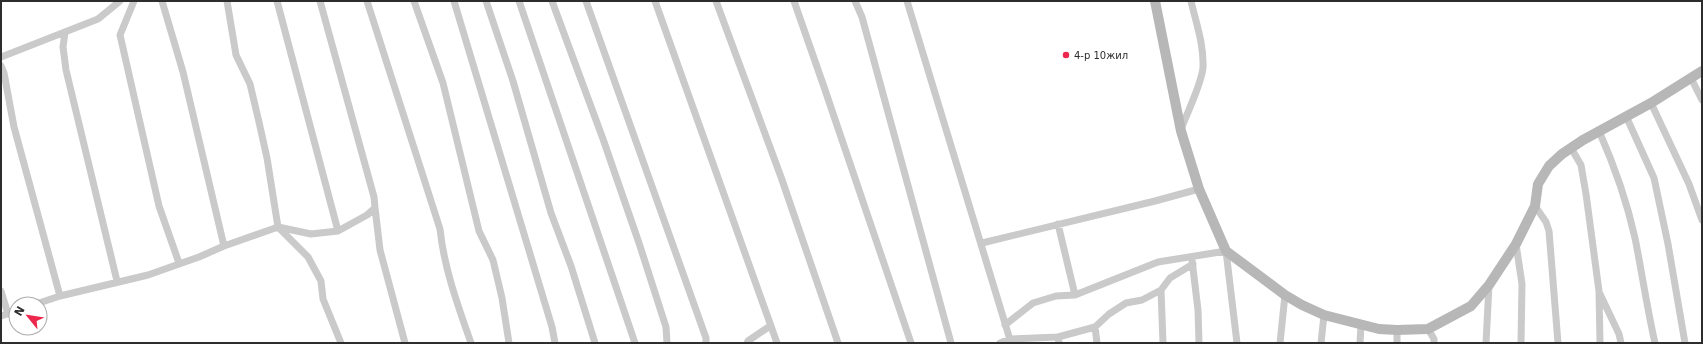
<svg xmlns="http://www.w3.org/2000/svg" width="1703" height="344" font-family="'DejaVu Sans',sans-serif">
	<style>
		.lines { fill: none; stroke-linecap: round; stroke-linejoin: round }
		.street { stroke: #cacaca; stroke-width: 7 }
		.secondary { stroke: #b7b7b7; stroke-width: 10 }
		.poi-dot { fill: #ed264c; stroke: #fff; stroke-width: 1.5 }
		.labels { text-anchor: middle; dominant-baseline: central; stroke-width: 4; stroke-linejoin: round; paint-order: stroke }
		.poi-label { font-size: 10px; fill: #2d2d2d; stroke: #fff; text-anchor: start }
	</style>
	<rect width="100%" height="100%" fill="#fff"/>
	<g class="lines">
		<!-- street -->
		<path class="street" d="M134,1l-14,34 39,171 20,57
			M162,1l21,71 41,174
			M227,1l9,54 14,29 9,38 8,36 11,69 30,30 13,24 2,18 18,44
			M277,1l61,230
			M367,1l73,228c4,39 18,77 31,114
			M414,1l29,82 36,148 14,29 9,38 7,45
			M454,1l98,326 3,16
			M486,1l27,80 38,132 20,53 24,77
			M519,1l116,342
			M552,1l51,138 36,104 27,84 1,16
			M586,1l120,337v5
			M655,1l122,342
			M716,1l65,176 57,166
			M794,1l29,83 88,259
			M855,1l7,16 89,326
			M907,1l104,342
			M65,32l-2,15 3,23 51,211
			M1,57l97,-38 22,-18
			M1,66l3,7 10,54 46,169
			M1691,78l11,22
			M1651,103l38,81 13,36
			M1626,116l28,62 14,66 17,99
			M1181,129c7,-18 20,-44 22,-61 1,-24 -7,-45 -12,-67
			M1599,131c15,34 28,71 36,107 7,35 12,70 20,105
			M1571,148l10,17 5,29 13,97 1,52
			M1535,206l11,16 3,9 9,112
			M375,208l5,42 25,93
			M1058,224l17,71
			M982,243l173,-42 44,-12
			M1516,244l6,40 -1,59
			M1192,260l6,50 1,33
			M1,291l7,23
			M1600,294l19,40 2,9
			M36,304l24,-8 88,-21 51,-18 25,-11 54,-19 33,7 27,-3 29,-16 8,-7 -1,-11 -54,-196
			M1,316l15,-5
			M1005,325l28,-22 23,-7 19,-1 83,-33 68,-11 11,92
			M1095,327l2,16
			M1428,329l6,10v4
			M747,343l1,-2 22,-15
			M1000,343l10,-4 48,-2
			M1059,343l-1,-6 37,-10 14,-13 17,-11 16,-3 19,-10
			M1163,343l-2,-53 9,-12 23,-14
			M1280,343l5,-48
			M1321,343l3,-28
			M1360,343l1,-18
			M1397,343v-13
			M1486,343l3,-58"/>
		<!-- secondary -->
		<path class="secondary" d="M1155,1l26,130 18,58 27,62 59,44 17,10 22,10 55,14 18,1 31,-1 43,-23 18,-21 27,-41 19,-38 3,-22 11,-18 13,-12 21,-14 68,-37 51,-32"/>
	</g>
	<!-- markers -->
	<circle class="poi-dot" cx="1066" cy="55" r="4"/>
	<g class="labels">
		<!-- poi labels -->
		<g class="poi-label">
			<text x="1074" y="55">4-р 10жил</text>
		</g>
	</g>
	<!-- border -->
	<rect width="1703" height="344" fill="none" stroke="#2d2d2d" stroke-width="4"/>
	<!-- north arrow -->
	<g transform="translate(28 316) rotate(300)"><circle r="19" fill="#ffffff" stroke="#ababab"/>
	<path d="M0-3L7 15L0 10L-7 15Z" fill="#ed264c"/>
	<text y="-6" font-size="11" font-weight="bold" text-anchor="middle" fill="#2d2d2d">N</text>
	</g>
</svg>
